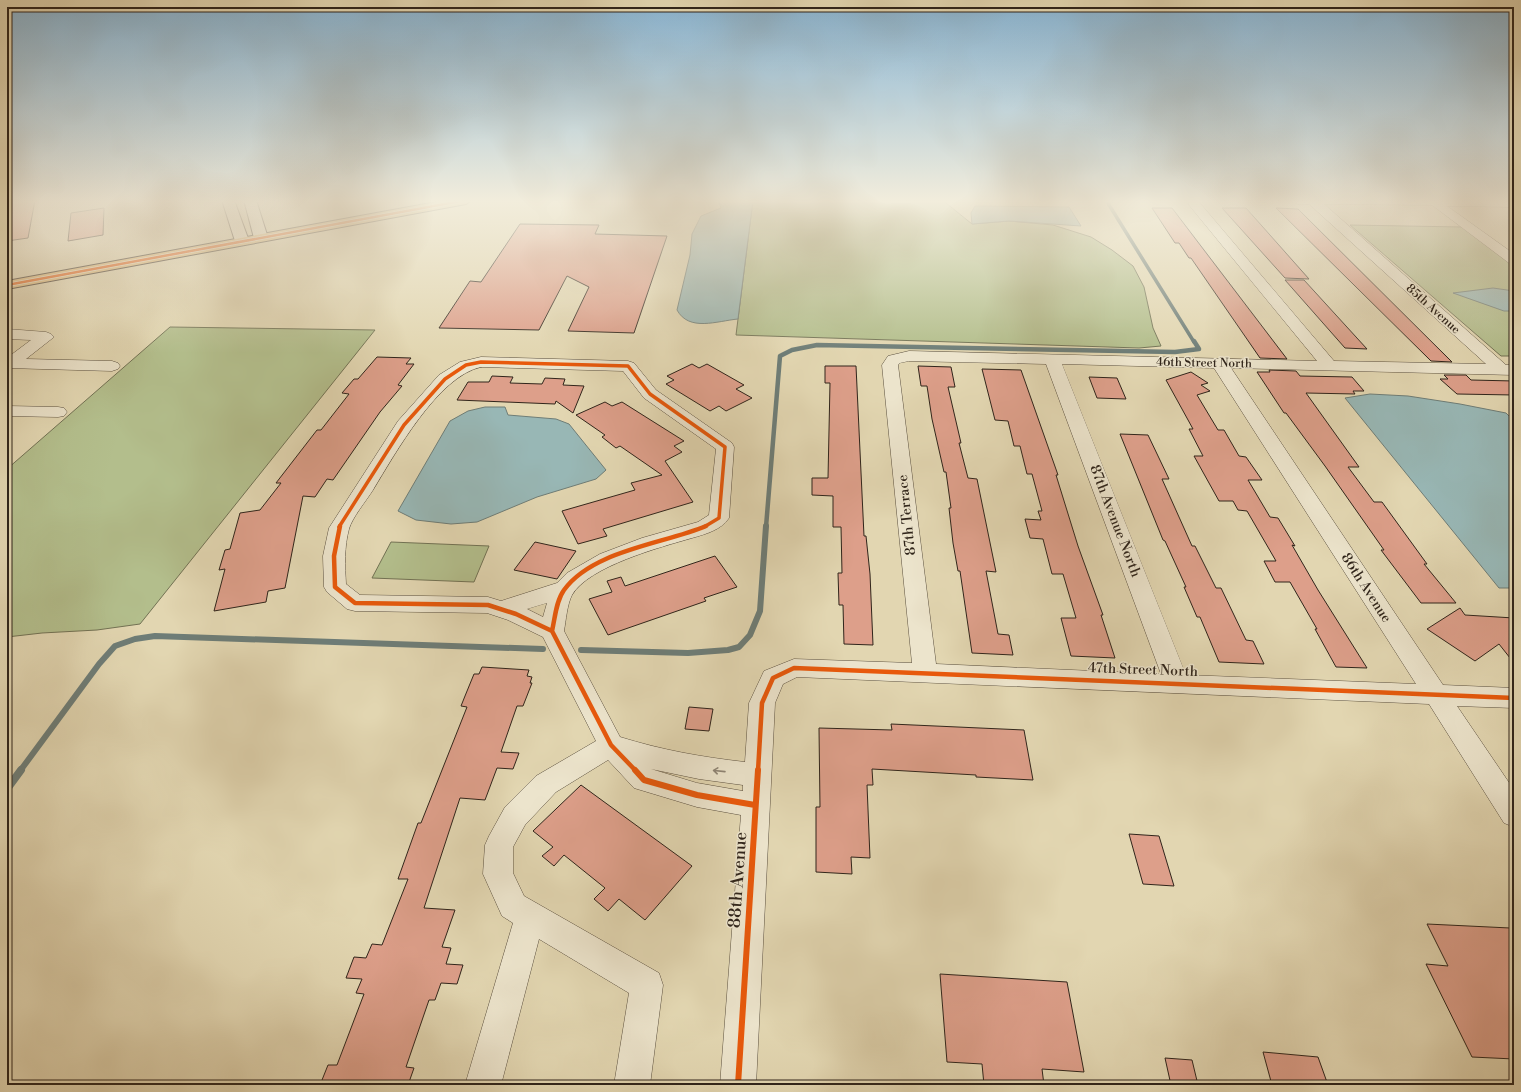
<svg xmlns="http://www.w3.org/2000/svg" width="1521" height="1092" font-family="'Libre Bodoni',serif">
	<style>
		.green { fill: #b3be8c; stroke: #727254 }
		.water { fill: #98b7b5; stroke: #6e7d77 }
		.lines { fill: none; stroke-linecap: round; stroke-linejoin: round }
		.stream-far3 { stroke: #6e7d77; stroke-width: 3.5 }
		.stream-far2 { stroke: #6e7d77; stroke-width: 4.5 }
		.stream-far1 { stroke: #6e7d77; stroke-width: 6 }
		.stream { stroke: #6e7d77; stroke-width: 8 }
		.building { fill: #dd9f8a; stroke: #30251b }
		.street-casing { stroke: #5c5140; stroke-width: 1 }
		.secondary-casing { stroke: #30251b; stroke-width: 2 }
		.highway-casing { stroke: #30251b; stroke-width: 2 }
		.street { fill: #ece4cc; fill-rule: evenodd }
		.secondary { fill: #ece4cc; fill-rule: evenodd }
		.highway { fill: #e1bb78; fill-rule: evenodd }
		.cycleway-far3-casing { stroke: #ece4cc; stroke-width: 4 }
		.cycleway-far2-casing { stroke: #ece4cc; stroke-width: 5.5 }
		.cycleway-far1-casing { stroke: #ece4cc; stroke-width: 7 }
		.cycleway-casing { stroke: #ece4cc; stroke-width: 8 }
		.cycleway-far3 { stroke: #e8590c; stroke-width: 2.5 }
		.cycleway-far2 { stroke: #e8590c; stroke-width: 3.5 }
		.cycleway-far1 { stroke: #e8590c; stroke-width: 4.5 }
		.cycleway { stroke: #e8590c; stroke-width: 6 }
		.oneway { stroke: #8e8474 }
		.labels { text-anchor: middle; dominant-baseline: central; stroke-width: 3; stroke-linejoin: round; paint-order: stroke }
		.far-street-label { font-size: 12px; fill: #30251b; stroke: #ece4cc }
		.street-label { font-size: 14px; fill: #30251b; stroke: #ece4cc }
		.near-street-label { font-size: 17px; fill: #30251b; stroke: #ece4cc }
	</style>
	<rect width="100%" height="100%" fill="#e2d6b1"/>
	<filter id="stains"><feTurbulence type="fractalNoise" baseFrequency=".005" numOctaves="4"/><feColorMatrix values="0 0 0 0 .2 0 0 0 0 .09 0 0 0 0 .02 0 0 0 .5 -.17"/></filter>
	<radialGradient id="worn" r=".72"><stop offset=".6" stop-color="#630" stop-opacity="0"/><stop offset="1" stop-color="#630" stop-opacity=".3"/></radialGradient>
	<!-- green -->
	<path class="green" d="M753,200h192l1,3 26,21 37,-3 44,4 38,12 21,13 21,16 11,21 9,41 8,18 -22,2 -403,-13z
		M1350,225l112,2 52,38v91h-13z
		M170,327l205,3 -235,294 -43,6 -55,3 -35,4v-168z
		M391,542l98,4 -15,36 -102,-4z"/>
	<!-- water -->
	<path class="water" d="M718,200h35l-15,119c-21,2 -49,13 -61,-9l13,-55 2,-21 9,-18 20,-8z
		M975,206l94,1 12,19 -72,-5 -37,3 -1,-11z
		M1493,288l21,3v20h-10l-51,-18z
		M1370,394l38,2 52,8 46,9 8,8v167h-15l-154,-190z
		M485,407h20l3,8 48,4 13,5 37,46 -10,9 -59,18 -60,25 -26,2 -35,-4 -18,-9 52,-90 18,-10z"/>
	<g class="lines">
		<!-- stream-far3 -->
		<path class="stream-far3" d="M1106,200l88,142"/>
		<!-- stream-far2 -->
		<path class="stream-far2" d="M766,527l14,-171 12,-6 25,-5 358,7 24,-3 -5,-8"/>
		<!-- stream-far1 -->
		<path class="stream-far1" d="M581,650l107,3 40,-3 11,-3 11,-12 10,-24 6,-85
			M20,771l79,-107 16,-18 20,-7 20,-3 388,13"/>
		<!-- stream -->
		<path class="stream" d="M7,789l14,-19"/>
	</g>
	<!-- building -->
	<path class="building" d="M7,200h28l-7,38 -21,3z
		M104,208l-1,27 -35,6 3,-28z
		M1152,208h20l115,151 -27,-1 -69,-100h-2l-10,-15h-4z
		M1222,208h24l63,71 -24,-1z
		M1276,208l22,1 154,153 -21,-1z
		M520,224l79,1 -4,9 72,2 -33,97 -66,-2 21,-44 -22,-11 -28,54 -100,-2 31,-47 11,1z
		M1285,280h19l63,69 -22,-1z
		M377,357l34,1 -5,6h8l-16,21 4,1 -22,26 -47,68 -6,-1 -12,18 -12,-1 -18,92 -17,3 -2,11 -52,9 11,-42 -6,1 6,-20 5,-1 10,-36 20,-3 21,-27h-5l41,-53h4l28,-36 -7,-1 12,-14h4z
		M692,364l7,4 8,-4 37,21 -8,4 16,9 -26,13 -7,-5 -9,5 -44,-27 8,-4 -7,-4z
		M825,366h31l8,170h2l4,38 3,71 -29,-1 -1,-39h-4l-1,-32h4l-1,-46h-8v-31l-21,-1v-17h16l2,-95h-5z
		M918,366l33,1 4,20h-7l13,56h-2l9,35 9,1 19,93 -10,-1 12,63 11,1 4,20 -41,-2 -12,-82h-2l-5,-28 -4,-35h2l-5,-36h-2l-12,-53 -5,-33h-6z
		M982,369l39,1 37,105h-2l22,71 25,69h-2l14,43 -44,-2 -10,-38h15l-13,-44h-11l-9,-35 -13,-1 -5,-19 16,1 -3,-9h4l-10,-37h-5l-7,-28h-6l-6,-25 -13,-1z
		M1269,370l27,1 4,5 52,1 12,14h-11l2,3 -49,-1 53,74h-11l26,35h8l45,62h-3l32,39h-35l-40,-53h3l-59,-84 -39,-53h-2l-27,-41h13z
		M1191,372l17,11 -7,2 9,6 -13,4 21,35h6l15,26 7,1 16,23h-14l22,37 8,1 17,28 -3,-1 26,45 49,78 -31,-1 -21,-38h2l-27,-47h-15l-11,-21h12l-29,-50 -9,-1 -5,-9h-14l-25,-45h9l-14,-27h4l-27,-49z
		M1444,375h22l5,5 43,1v14l-57,-1 -17,-15h8z
		M492,376l21,1 -3,6 32,1 3,-6 20,1 -2,6 21,1 -11,27 -17,-12 -1,3 -98,-4 11,-18h21z
		M1089,377l28,1 9,21 -29,-1z
		M605,402l7,4 10,-4 62,39 -10,5 8,6 -17,9 28,41 -90,27 4,7 -29,8 -16,-33 73,-21 -4,-7 31,-8 -42,-29 -4,2 -14,-11 3,-2 -29,-20z
		M1120,434l28,1 21,44h-7l30,67h3l21,42h5l25,52 7,1 11,23 -45,-2 -19,-45h-3l-13,-30h2l-21,-46 -2,-1z
		M535,542l41,9 -19,28 -43,-9z
		M715,556l22,31 -33,11 2,3 -98,34 -19,-36 23,-7 -5,-11 14,-4 4,9z
		M1460,608l5,7 49,3v45l-15,-19 -24,17 -48,-32z
		M482,667l47,3 -2,6 5,1 -2,6h2l-9,23h-6l-16,46 18,1 -6,16 -16,-1 -12,32 -25,-2 -36,110 31,2 -13,37 9,1 -5,16 17,1 -6,19 -16,-1 -6,17h-6l-23,67 8,1 -6,17h-88l8,-20h9l27,-71 -8,-1 6,-14 -16,-1 8,-21 12,1 6,-14 10,1 26,-66h-10l20,-56h3l46,-116 -6,-1 4,-10 9,-22h5z
		M689,707l24,2 -4,22 -24,-2z
		M891,724l133,6 9,50 -57,-3v-2l-104,-6 1,16h-6l3,73 -19,-1 1,17 -36,-2v-65h4l-1,-79 73,2z
		M581,785l111,81 -47,54 -26,-21 -11,12 -14,-12 11,-11 -41,-33 -10,11 -12,-10 11,-9 -20,-16z
		M1129,834l30,2 15,50 -31,-2z
		M1427,924l83,4 4,7v124l-42,-2 -46,-93 22,2z
		M940,974l127,8 17,90 -42,-3 2,16h-60l-2,-21 -35,-2z
		M1263,1052l55,5 10,28h-56z
		M1165,1058l27,2 6,25h-27z"/>
	<g class="lines">
		<!-- street casing -->
		<g class="street-casing">
			<path id="street" d="M1188,200h12l-1,2 135,159 152,3 -177,-160h-12l-6,-4h223v7l-67,-1 67,48v10l-5,-1 -77,-58 -108,-1 182,161h8v10l-283,-7 212,317 71,3v20l-57,-2 57,84v37l-10,-4 -75,-119 -632,-27 -14,7 -8,19 -19,382h-36l21,-270 -44,-8 -63,-19 -26,-28 -52,32 -31,33 -12,22v26l11,23 135,77 4,12 -13,100h-36l15,-92 -90,-54 -38,146h-36l48,-162 -11,-7 -19,-42 2,-29 4,-9 16,-29 31,-31 60,-35 -53,-104 -35,-17 -21,-7 -132,-2 -8,-2 -20,-17 -3,-5 -1,-31 6,-28 69,-107 41,-46 21,-13 21,-5 147,4 6,2 22,27 76,53 2,4 -5,71c-8,12 -23,16 -37,20 -31,9 -103,28 -120,57 -5,10 -6,25 -8,36l56,106c42,13 81,20 125,25l4,-59 15,-32 30,-12 118,4 -30,-298 6,-9 21,-5 408,10 -128,-156zM909,361l137,3 115,310 -225,-10 -38,-299 2,-2zM1062,364l152,4 202,316 -230,-9zM481,367l142,4 21,27 72,51 -7,66 -11,7 -56,16 -42,16 -33,19 -10,10 -56,18 -13,-4 -128,-2 -14,-11c-1,-18 -2,-37 3,-55 3,-11 17,-28 24,-39 22,-36 65,-114 108,-123zM547,603l-4,14 -16,-8zM651,769l48,10 44,6v6l-46,-8z
				M7,329l39,3 5,2 3,3 -28,22 86,2 6,2 2,3 -2,3 -6,2 -105,-3v-10l24,-18 -24,-1z
				M7,406l51,1 6,1 3,4 -3,4 -6,1 -51,-1z"/>
		</g>
		<!-- secondary casing -->
		<g class="secondary-casing">
			<path id="secondary" d="M222,200h12l15,41 -2,3h-10l-2,-3z
				M244,200h12l12,38 -2,3h-10l-2,-3z"/>
		</g>
		<!-- highway casing -->
		<g class="highway-casing">
			<path id="highway" d="M447,200h25l-6,4 -459,85v-8z"/>
		</g>
		<!-- street -->
		<use href="#street" class="street"/>
		<!-- secondary -->
		<use href="#secondary" class="secondary"/>
		<!-- highway -->
		<use href="#highway" class="highway"/>
		<!-- cycleway-far3 casing -->
		<g class="cycleway-far3-casing">
			<path id="cycleway-far3" d="M7,285l459,-85"/>
		</g>
		<!-- cycleway-far2 casing -->
		<g class="cycleway-far2-casing">
			<path id="cycleway-far2" d="M339,527l65,-102 41,-46 21,-14 15,-3 147,4 22,28 75,53 -6,71 -15,9"/>
		</g>
		<!-- cycleway-far1 casing -->
		<g class="cycleway-far1-casing">
			<path id="cycleway-far1" d="M340,526l-6,30 1,31 20,16 133,2 28,9 36,17
				M552,631l59,114 25,26
				M552,631c3,-13 4,-30 12,-41 29,-40 100,-46 142,-64
				M758,771l4,-68 11,-25 21,-10 720,30"/>
		</g>
		<!-- cycleway casing -->
		<g class="cycleway-casing">
			<path id="cycleway" d="M635,770l9,10 53,15 58,10
				M738,1085l20,-315"/>
		</g>
		<!-- cycleway-far3 -->
		<use href="#cycleway-far3" class="cycleway-far3"/>
		<!-- cycleway-far2 -->
		<use href="#cycleway-far2" class="cycleway-far2"/>
		<!-- cycleway-far1 -->
		<use href="#cycleway-far1" class="cycleway-far1"/>
		<!-- cycleway -->
		<use href="#cycleway" class="cycleway"/>
	</g>
	<!-- one-way arrows -->
	<defs><path id="oneway-shaft" d="M-6 0H5M1.5-3L5.5 0L1.5 3" fill="none" stroke-width="1.6" stroke-linecap="round" stroke-linejoin="round"/></defs>
	<use class="oneway" href="#oneway-shaft" transform="translate(719 771) rotate(-174)"/>
	<!-- sky -->
	<linearGradient id="sky" x2="0" y2="1"><stop stop-color="#88b5d4"/><stop offset="0.57" stop-color="#f2eddc"/><stop offset="1" stop-color="#f2eddc" stop-opacity="0"/></linearGradient>
	<rect width="1521" height="353" fill="url(#sky)"/>
	<g class="labels">
		<!-- far-street labels -->
		<g class="far-street-label">
			<text transform="translate(1433 309) rotate(42)">85th Avenue</text>
			<text transform="translate(1204 363) rotate(1)">46th Street North</text>
		</g>
		<!-- street labels -->
		<g class="street-label">
			<text transform="translate(907 515) rotate(-96)">87th Terrace</text>
			<text transform="translate(1115 521) rotate(69)">87th Avenue North</text>
			<text transform="translate(1366 588) rotate(57)">86th Avenue</text>
			<text transform="translate(1143 670) rotate(2)">47th Street North</text>
		</g>
		<!-- near-street labels -->
		<g class="near-street-label">
			<text transform="translate(738 880) rotate(-86)">88th Avenue</text>
		</g>
	</g>
	<!-- margin -->
	<rect width="1521" height="1092" fill="none" stroke="#e2d6b1" stroke-width="24"/>
	<rect x="8" y="8" width="1505" height="1076" fill="none" stroke="#30251b" stroke-width="2"/>
	<rect x="12" y="12" width="1497" height="1068" fill="none" stroke="#30251b"/>
	<rect width="100%" height="100%" filter="url(#stains)"/>
	<rect width="100%" height="100%" fill="url(#worn)"/>
</svg>
